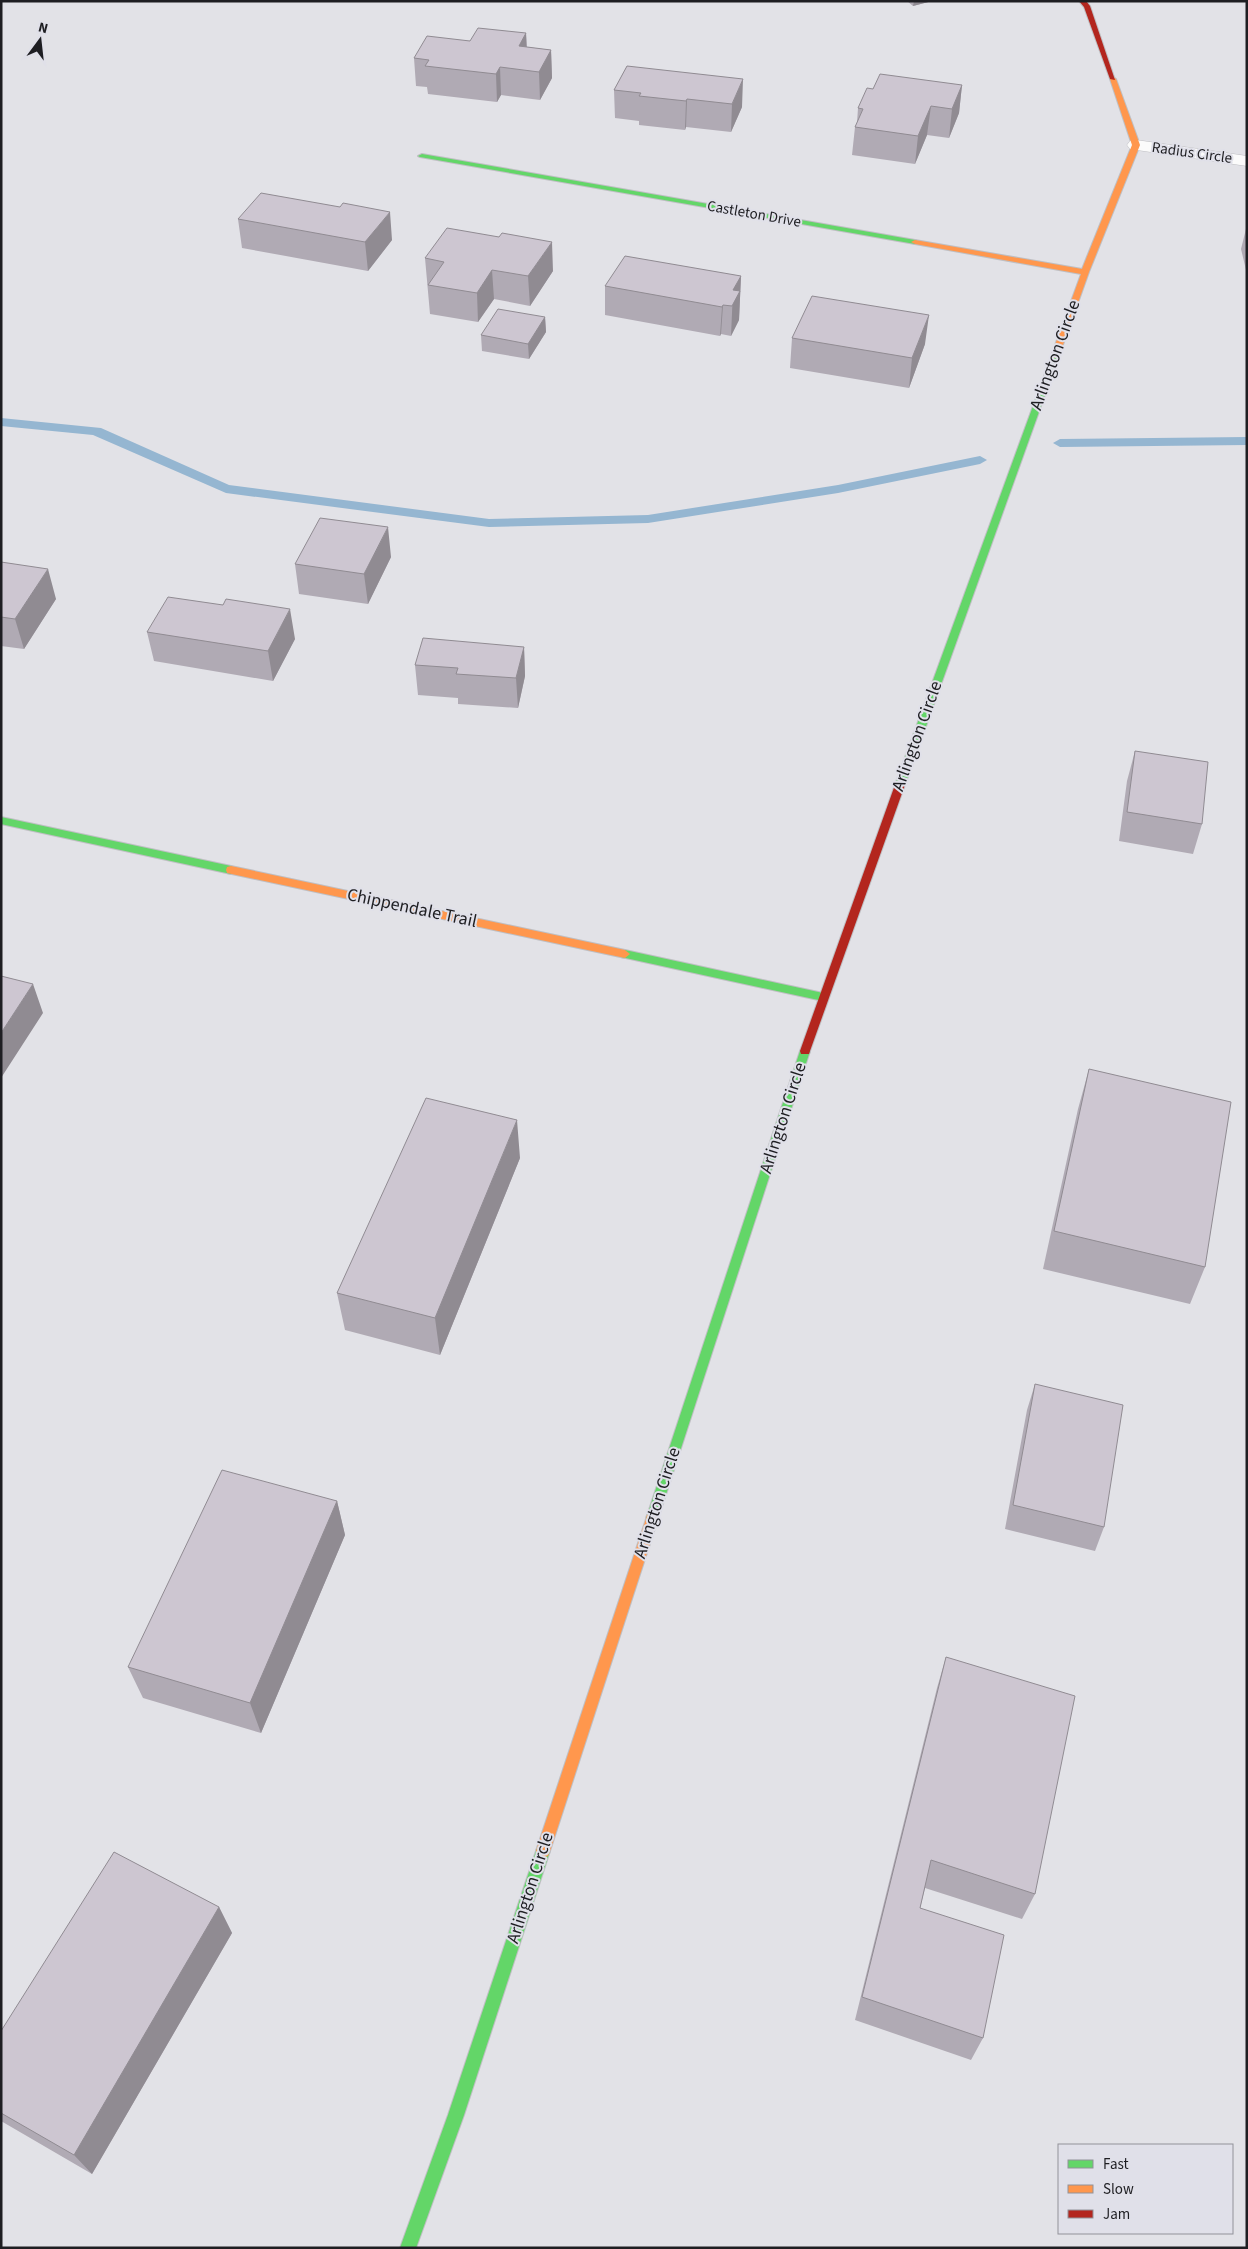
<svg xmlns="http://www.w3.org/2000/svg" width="1248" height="2249" font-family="'Source Sans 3',sans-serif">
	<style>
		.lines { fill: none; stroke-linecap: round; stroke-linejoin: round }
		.stream { fill: #95b6d1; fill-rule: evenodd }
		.street-casing { stroke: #bfbfc3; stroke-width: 1 }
		.fast-casing { stroke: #bfbfc3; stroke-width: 2 }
		.slow-casing { stroke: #bfbfc3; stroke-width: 2 }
		.jam-casing { stroke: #bfbfc3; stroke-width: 2 }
		.street { fill: #fbfbfb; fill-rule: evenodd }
		.fast { fill: #63d668; fill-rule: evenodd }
		.slow { fill: #ff974d; fill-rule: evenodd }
		.jam { fill: #b3261e; fill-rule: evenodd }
		.wall { fill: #b0aab4 }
		.shaded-wall { fill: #908b92 }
		.building { fill: #cdc6d1; stroke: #908b92 }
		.labels { text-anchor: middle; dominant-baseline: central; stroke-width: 4; stroke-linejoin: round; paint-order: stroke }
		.far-street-label { font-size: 15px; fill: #1e1e22; stroke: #e0e0e9 }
		.street-label { font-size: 18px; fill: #1e1e22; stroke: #e0e0e9 }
	</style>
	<rect width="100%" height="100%" fill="#e2e2e7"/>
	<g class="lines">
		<!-- stream -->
		<path class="stream" d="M1,418l100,10 128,57 260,34 159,-4 190,-30 142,-29 7,4 -7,4 -142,29 -190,30 -159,4 -263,-34 -133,-58 -92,-9z
			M1247,437v8l-187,2 -7,-4 7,-4z"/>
		<!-- street casing -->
		<g class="street-casing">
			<path id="street" d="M1136,140l111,16v10l-117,-17 -3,-4 3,-4z"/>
		</g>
		<!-- fast casing -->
		<g class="fast-casing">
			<path id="fast" d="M422,154l493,86 4,2 -4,2 -495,-87 -2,-1z
				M1052,354l7,2 -153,426 -5,3 -3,-1 -2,-2z
				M1,817l230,49 5,4 -5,4 -230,-50z
				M625,950l198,43 5,4 -5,4 -202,-44 -1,-3 1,-3z
				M805,1047l5,4 -152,468 -1,4 -5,2 -5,-2 -1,-4 154,-468z
				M543,1844l5,2 2,5 -86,264 -48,133h-16l48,-133 88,-264 2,-5z"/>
		</g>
		<!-- slow casing -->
		<g class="slow-casing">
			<path id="slow" d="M1113,77l3,2 24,66 -51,127 -30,84 -4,2 -4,-2 30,-82 -166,-30 -4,-2 4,-2 167,29 50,-124 -22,-66z
				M231,866l394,84 5,4 -5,4 -398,-85 -1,-3 1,-3z
				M652,1513l5,2 1,4 -108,332 -2,5 -5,2 -5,-2 -2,-5 110,-332 1,-4z"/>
		</g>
		<!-- jam casing -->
		<g class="jam-casing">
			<path id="jam" d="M1079,1h7l4,5 25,74 -5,-1 -26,-72z
				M901,779l5,3 -96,269 -1,3h-8l-1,-3 96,-269z"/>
		</g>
		<!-- street -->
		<use href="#street" class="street"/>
		<!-- fast -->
		<use href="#fast" class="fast"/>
		<!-- slow -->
		<use href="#slow" class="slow"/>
		<!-- jam -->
		<use href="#jam" class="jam"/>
	</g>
	<!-- wall -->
	<path class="wall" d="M907,1h25l-19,5z
		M526,33l1,14 24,3 1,28 -12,22 -39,-5 -4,7 -69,-8 -1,-7 -11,-1 -2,-28 56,-17z
		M627,66l115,41 -11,25 -45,-5 -1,3 -46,-5v-4l-24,-3 -1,-28z
		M962,85l-3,28 -10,25 -22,-3 -12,29 -63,-9 3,-28 2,-4 1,-15 15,-19z
		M340,207l52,33 -24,31 -126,-23 -4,-29z
		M1247,225v49l-6,-25z
		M425,258l128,13 -23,35 -36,-7 -16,23 -48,-8z
		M741,276l-2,44 -8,16 -10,-2 -1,2 -115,-21v-29z
		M545,317l1,15 -17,27 -47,-8 -1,-16z
		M792,338l133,6 -16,44 -119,-20z
		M391,557l-23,47 -69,-10 -4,-30z
		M1,562l55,37 -32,50 -23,-3z
		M147,632l148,7 -22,42 -119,-20z
		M524,647l1,29 -7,32 -60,-4v-6l-40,-3 -3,-30z
		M1135,751l67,73 -9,30 -74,-13 8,-60z
		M1089,1069l116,198 -15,37 -147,-35 35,-160z
		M520,1158l-80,197 -95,-25 -8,-37z
		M1035,1384l69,143 -9,24 -90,-22 22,-119z
		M337,1501l8,34 -84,198 -118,-35 -15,-31z
		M946,1657l89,237 -13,25 -97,-31 -5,20 63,130 -12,22 -116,-40 82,-332z
		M219,1907l13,26 -140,241 -91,-53v-90z"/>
	<!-- shaded-wall -->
	<path class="shaded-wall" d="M914,1h18l-19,5z
		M526,33l1,28 -8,-15z
		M551,50l1,28 -12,22 -1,-28z
		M500,67l1,28 -4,7 -1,-28z
		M743,79l-1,28 -11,25 1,-28z
		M962,85l-3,28 -10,25 3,-29z
		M687,99l-1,28 -1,3 1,-29z
		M931,106l-4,29 -12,29 3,-28z
		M390,212l2,28 -24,31 -3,-29z
		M552,242l1,29 -23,35 -2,-30z
		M492,270l2,29 -16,23 -1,-29z
		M741,276l-2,44 -8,16 2,-46z
		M723,305l-2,29 -1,2 2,-29z
		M929,315l-4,29 -16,44 3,-30z
		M545,317l1,15 -17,27 -1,-15z
		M388,527l3,30 -23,47 -4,-30z
		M48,569l8,30 -32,50 -9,-30z
		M290,609l5,30 -22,42 -5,-30z
		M524,647l1,29 -7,32 -2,-30z
		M33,984l10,29 -42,65v-45z
		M517,1120l3,38 -80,197 -5,-37z
		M337,1501l8,34 -84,198 -11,-30z
		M219,1907l13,26 -140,241 -18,-19z"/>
	<!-- building -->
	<path class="building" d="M478,28l48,5 -7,13 32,4 -12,22 -39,-5 -4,7 -71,-8 4,-6 -15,-2 13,-22 43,5z
		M627,66l116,13 -11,25 -45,-5 -1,2 -47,-5 2,-3 -27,-3z
		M880,74l82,11 -10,24 -21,-3 -13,30 -63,-9 8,-18 -5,-1 9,-20 6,1z
		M261,193l79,14 3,-4 47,9 -25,30 -127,-23z
		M447,228l52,9 3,-4 50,9 -24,34 -36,-6 -15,23 -49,-8 16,-23 -19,-4z
		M625,256l116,20 -8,14 7,1 -8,15 -9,-1 -1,2 -117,-21z
		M812,296l117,19 -17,43 -120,-20z
		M498,309l47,8 -17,27 -47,-9z
		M320,518l68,9 -24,47 -69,-10z
		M1,562l47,7 -33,50 -14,-2z
		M168,597l55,8 3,-6 64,10 -22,42 -121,-19z
		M423,638l101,9 -8,31 -60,-4 2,-6 -43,-3z
		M1135,751l73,11 -6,62 -75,-12z
		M1,976l32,8 -32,49z
		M1089,1069l142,33 -26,165 -151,-36z
		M426,1098l91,22 -82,198 -98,-25z
		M1035,1384l88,21 -19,122 -91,-22z
		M222,1470l115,31 -87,202 -122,-36z
		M946,1657l129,39 -40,198 -104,-34 -11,48 84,27 -21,103 -121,-41z
		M114,1852l105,55 -145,248 -73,-42v-82z"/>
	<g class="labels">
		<!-- far-street labels -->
		<g class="far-street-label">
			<text transform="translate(1192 153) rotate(8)">Radius Circle</text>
			<text transform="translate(754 214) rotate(10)">Castleton Drive</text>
		</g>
		<!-- street labels -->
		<g class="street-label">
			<text transform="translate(1055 355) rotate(-70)">Arlington Circle</text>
			<text transform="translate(917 736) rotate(-70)">Arlington Circle</text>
			<text transform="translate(412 908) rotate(12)">Chippendale Trail</text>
			<text transform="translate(783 1118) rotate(-72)">Arlington Circle</text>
			<text transform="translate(657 1503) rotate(-72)">Arlington Circle</text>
			<text transform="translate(530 1888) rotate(-72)">Arlington Circle</text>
		</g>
	</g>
	<!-- border -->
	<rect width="1248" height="2249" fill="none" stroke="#1e1e22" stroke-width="5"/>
	<!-- legend -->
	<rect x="1058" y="2144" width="175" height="90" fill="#e0e0e9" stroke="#929299"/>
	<rect x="1068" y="2160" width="25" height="8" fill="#63d668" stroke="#929299"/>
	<text x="1103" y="2169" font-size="15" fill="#1e1e22">Fast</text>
	<rect x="1068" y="2185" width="25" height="8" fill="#ff974d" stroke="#929299"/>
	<text x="1103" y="2194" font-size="15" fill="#1e1e22">Slow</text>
	<rect x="1068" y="2210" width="25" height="8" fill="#b3261e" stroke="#929299"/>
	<text x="1103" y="2219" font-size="15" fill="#1e1e22">Jam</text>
	<!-- north arrow -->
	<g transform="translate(40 40) rotate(15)" stroke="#e0e0e9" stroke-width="4" paint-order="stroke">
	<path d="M0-4L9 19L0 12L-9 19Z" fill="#1e1e22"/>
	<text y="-8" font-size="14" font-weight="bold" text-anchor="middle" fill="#1e1e22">N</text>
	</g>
</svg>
